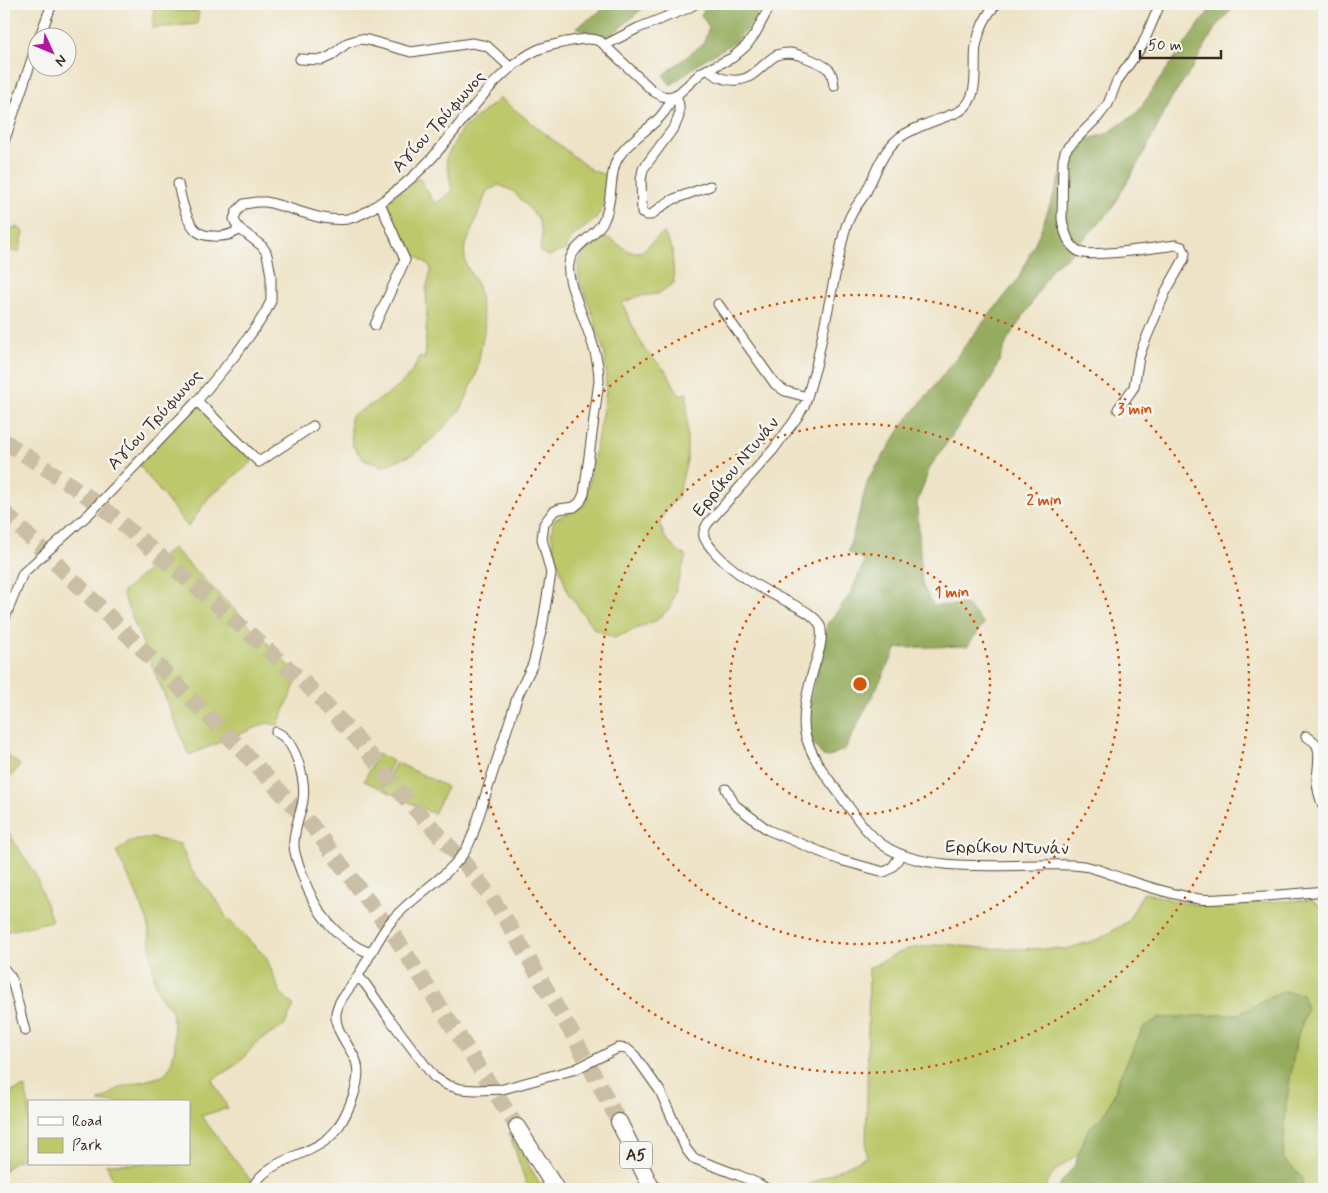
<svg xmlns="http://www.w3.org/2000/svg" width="1328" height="1193" font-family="Mynerve,sans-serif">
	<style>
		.green { fill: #bcc86a; stroke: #7c7944 }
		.forest { fill: #95ac5e; stroke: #686b3e }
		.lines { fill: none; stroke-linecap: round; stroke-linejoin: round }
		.motorway-tunnel { stroke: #cabea4; stroke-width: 16; stroke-dasharray: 16 8; stroke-linecap: butt }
		.minor-casing { stroke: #564637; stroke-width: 11 }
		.motorway-casing { stroke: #564637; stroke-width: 18 }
		.minor { stroke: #fff; stroke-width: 9 }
		.motorway { stroke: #fff; stroke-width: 16 }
		.ring { fill: none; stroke: #d7540e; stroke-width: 2.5; stroke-dasharray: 2.5 5 }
		.labels { text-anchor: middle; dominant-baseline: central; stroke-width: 5; stroke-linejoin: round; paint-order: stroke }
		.shield { fill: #f6f6f2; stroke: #73675e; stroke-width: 1 }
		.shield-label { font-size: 16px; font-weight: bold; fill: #3b2a1e }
		.street-label { font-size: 18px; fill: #3b2a1e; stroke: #f6f6f2 }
		.centre { fill: #d7540e; stroke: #f6f6f2; stroke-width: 2.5 }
		.ring-label { font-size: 15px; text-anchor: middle; font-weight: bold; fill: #d7540e; stroke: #f6f6f2; stroke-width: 5; stroke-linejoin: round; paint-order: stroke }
	</style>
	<rect width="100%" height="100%" fill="#f6f6f2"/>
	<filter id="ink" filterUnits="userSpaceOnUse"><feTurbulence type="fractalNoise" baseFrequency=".02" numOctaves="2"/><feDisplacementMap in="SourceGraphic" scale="10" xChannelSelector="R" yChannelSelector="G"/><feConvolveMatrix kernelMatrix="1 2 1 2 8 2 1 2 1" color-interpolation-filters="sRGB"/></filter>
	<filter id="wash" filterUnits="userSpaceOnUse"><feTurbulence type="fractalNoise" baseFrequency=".0096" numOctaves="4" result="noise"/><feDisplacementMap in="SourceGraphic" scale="20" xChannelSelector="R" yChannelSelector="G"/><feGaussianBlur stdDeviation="1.12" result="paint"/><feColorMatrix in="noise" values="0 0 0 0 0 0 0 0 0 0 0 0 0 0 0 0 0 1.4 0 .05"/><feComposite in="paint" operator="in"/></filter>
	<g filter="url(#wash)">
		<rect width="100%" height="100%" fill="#eee3c6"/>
		<!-- green -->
		<path class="green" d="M154,4h21l-1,6 25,2 -2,12 -44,4z
			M500,98l91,72 18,6 -2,24 -11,19 -23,17 -8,14 -17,6 -8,-5 2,-16 -4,-17 -25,-27 -14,-6 -12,6 -23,59 2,15 12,21 7,41 -9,48 -14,33 -23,25 -25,21 -32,12 -18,-6 -12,-15 -2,-28c25,-15 60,-31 69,-60l6,1 2,-48 -1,-20 5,-20 -2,-5 -21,-15 -23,-47 34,-26 16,27 17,-13 -6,-33 15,-28z
			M18,227l6,5 -5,20 -9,-1c-6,-7 -7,-13 -4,-21z
			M664,233l8,16 2,34 -16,11 -19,2 -17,7 22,46 23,23 12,23 8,-2v67l-9,36 -13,16 -5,12 4,12 13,15 9,5 -16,52 -13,12 -43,18 -20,-9 -26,-36 -12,-36 -5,-24 3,-13 16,-8 7,-2 8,-5 7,-37 14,-76 -1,-37 -11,-36 -15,-41 -1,-14 5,-10 19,-20 28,18h11l17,-15z
			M198,404l53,53 1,5 -43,35 -21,30 -49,-62z
			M173,548l126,127 -21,50 -11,-2 -78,32 -67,-162z
			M4,753l16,12 -16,20z
			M377,754l16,7 -13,27 -16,-7z
			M396,762l51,25 -13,27 -52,-25z
			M4,825l32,51 16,45 -48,11z
			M152,838l28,6 11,26 27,32 8,15 40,40 14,35 14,14 -10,20 -27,16 -18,21 -27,17 16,28 -27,8 51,66 -2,7h-133l-11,-25h83v-62h-91l23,-15 42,-11 8,-10 4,-20 -3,-36 -12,-13 -6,-18 -6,-57 -15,-36 -17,-34 15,-11z
			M1144,892l34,10 20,3 113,-5 13,10v279h-21l-1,-12 -19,-18 3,-54 10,-65 11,-30 -24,-19 -44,23 -80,4 -16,10 -25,52 -3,12 -10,22 -17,15 -9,24 -25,19 -10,17h-241l6,-5 57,-27 3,-189 38,-19 36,-5 38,4 86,1 34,-11 27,-17z
			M25,1087l4,20v49l-17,7 -8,9v-78z
			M509,1132l34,57h-15z"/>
		<!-- forest -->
		<path class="forest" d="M611,4h37l-39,33 -24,-5 -8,-5z
			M708,4h54l-9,18 -19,21 -29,16 -34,26 -8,-10 40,-31 6,-17 -8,-12z
			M1214,4h22l-22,26 -22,39 -20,28 -26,52 -35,61 -44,47 -15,11 -22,38 -22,33 -16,39 -62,89 -13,36 5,81 11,22 32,-2 19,19 -16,23 -71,2 -52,101 -17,8 -5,-1 -10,-12 -5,-14 2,-29 14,-57 3,-20 23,-29 15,-35 -17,-8 20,-72 36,-57 28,-34 45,-59 40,-49 23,-49 27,-73 6,-9 12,-10 21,-6 31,-21 27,-40z
			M1283,991l19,3 5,16 -11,30 -10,65 -3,53 19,19 1,12h-247l18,-23 14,-37 17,-15 10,-22 3,-11 25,-53 16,-10 80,-4z"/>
	</g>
	<g filter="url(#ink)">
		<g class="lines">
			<!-- motorway-tunnel -->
			<path class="motorway-tunnel" d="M4,441l79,52 25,19 98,83 101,90 53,57 46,57 56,61 26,33 18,27 68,117 45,85
				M4,512l70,69 162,163 77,83 83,111 121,189"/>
			<!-- minor casing -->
			<g class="minor-casing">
				<path id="minor" d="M996,4c-10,11 -17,26 -20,42 -3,20 5,52 -16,65 -20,9 -43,14 -61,27 -17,13 -24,37 -34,56 -4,6 -9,12 -13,19 -5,9 -8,19 -10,29l-26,124 -11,38 -7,12 -25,34 -65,73c-8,12 -4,16 4,26 18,21 42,36 66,48 11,6 25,11 34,19 5,4 9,8 9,14 2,11 -3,24 -6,34 -6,21 -16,55 -8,76 7,22 23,41 36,59 12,16 23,34 40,46 39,27 110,20 156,20 15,0 29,-1 44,1 14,2 27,8 41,13 24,8 50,16 75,20 12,2 27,-1 39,-1 29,-2 57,-4 86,-7
					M39,38l13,-34
					M605,45l33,-17 48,-19 9,-5
					M300,59l22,1 9,-4 16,-13 13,-4 8,1 43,12 61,-9 15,3 24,22
					M708,69c5,6 10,8 17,10 26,6 32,-11 50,-23 4,-2 10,-3 15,-3 9,1 35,11 40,18 3,4 3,11 4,15
					M676,95l3,10v11l-4,10 -32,43 -2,11 1,33 4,2h5l14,-11 9,-5 36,-13
					M4,142l34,-101
					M178,184c3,14 8,39 20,48 4,3 10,4 16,4 10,1 18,-1 26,-7
					M718,304l57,80 10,7 22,6
					M375,325l30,-65 -25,-57
					M197,401l62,61 54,-36
					M1118,409l11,-15 5,-7 5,-30 4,-11 22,-53 19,-34 1,-6 -3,-6 -6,-2c-17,2 -84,13 -96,7 -11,-5 -16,-21 -18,-33l1,-59 2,-8 3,-5 30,-30 10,-13 9,-23 25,-35 18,-42
					M4,620l19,-47 66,-59 108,-113 40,-48 21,-29 7,-11 6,-12v-25l-3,-17 -2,-7 -4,-6 -21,-16 -5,-6 -2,-5 3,-8 7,-7 13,-2h9c26,5 55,21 81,17 16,-3 27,-12 40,-21 16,-12 31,-25 45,-40 31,-35 63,-88 105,-108 9,-4 20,-6 29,-8 12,-2 23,-5 34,-1l53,50 9,5 9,1 8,-4 23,-21 30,-14 14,-12 9,-12 16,-30
					M276,732c20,8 30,49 27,68 -2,15 -10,30 -9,45 0,9 4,18 7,26 12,37 32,68 69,82
					M1306,736c3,2 8,5 10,8 6,9 1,26 1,36 0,10 3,19 7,28
					M726,789l9,16 33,25 72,30 44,12c9,-3 12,-10 17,-18
					M4,969l6,7 2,4 13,51
					M358,976l8,9 23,33 45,59 13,8 14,4 15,1 27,-1 73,-20 42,-21 9,1 8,7 25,35 26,58 7,9 45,17 21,9 8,5
					M252,1189c16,-34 64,-31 85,-60 11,-16 26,-49 19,-68 -6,-16 -25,-33 -19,-52 3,-12 14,-22 20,-32 13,-19 21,-41 36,-58 21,-24 51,-39 70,-65 5,-6 7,-13 10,-20l45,-139 15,-31 9,-36 9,-55 -9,-34 2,-15 9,-12 6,-3 15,-2 6,-5 4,-8 15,-113c0,-27 -12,-52 -21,-77 -4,-11 -11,-27 -9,-40 2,-19 27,-27 35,-44 10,-20 4,-50 16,-65 15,-22 45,-32 52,-59"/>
			</g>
			<!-- motorway casing -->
			<g class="motorway-casing">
				<path id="motorway" d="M619,1122l33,67
					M517,1127l39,62"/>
			</g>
			<!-- minor -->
			<use href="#minor" class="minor"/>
			<!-- motorway -->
			<use href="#motorway" class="motorway"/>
		</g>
	</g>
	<!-- distance rings -->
	<g class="ring">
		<circle cx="860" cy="684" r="130"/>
		<circle cx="860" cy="684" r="260"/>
		<circle cx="860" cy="684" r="389"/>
	</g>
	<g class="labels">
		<!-- shield labels -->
		<rect class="shield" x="620" y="1141.5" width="32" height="27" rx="4"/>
		<g class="shield-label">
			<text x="636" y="1155">Α5</text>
		</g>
		<!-- street labels -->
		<g class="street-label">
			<text transform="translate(439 122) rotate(-48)">Αγίου Τρύφωνος</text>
			<text transform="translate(155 420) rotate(-47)">Αγίου Τρύφωνος</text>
			<text transform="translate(736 467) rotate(-50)">Ερρίκου Ντυνάν</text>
			<text transform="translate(1007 848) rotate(1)">Ερρίκου Ντυνάν</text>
		</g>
	</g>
	<circle cx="860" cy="684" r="8" class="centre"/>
	<g class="ring-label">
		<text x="1135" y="414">3 min</text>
		<text x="1044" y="505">2 min</text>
		<text x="952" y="597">1 min</text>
	</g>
	<!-- margin -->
	<rect width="1328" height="1193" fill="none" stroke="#f6f6f2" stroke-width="20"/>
	<!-- legend -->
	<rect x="28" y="1100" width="162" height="65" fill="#f6f6f2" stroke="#aba49d"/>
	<rect x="38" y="1117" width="25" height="8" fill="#ffffff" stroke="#aba49d"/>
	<text x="72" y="1126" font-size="15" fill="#3b2a1e">Road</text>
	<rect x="38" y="1138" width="25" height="15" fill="#bcc86a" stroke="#aba49d"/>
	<text x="72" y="1150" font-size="15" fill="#3b2a1e">Park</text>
	<!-- north arrow -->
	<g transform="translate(52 52) rotate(134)"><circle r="24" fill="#f6f6f2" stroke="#aba49d"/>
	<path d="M0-4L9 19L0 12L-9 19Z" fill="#b5179e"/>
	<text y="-8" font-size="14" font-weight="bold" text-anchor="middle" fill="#3b2a1e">N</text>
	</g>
	<!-- scale -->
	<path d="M1140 50v8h81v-8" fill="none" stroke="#3b2a1e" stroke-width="2.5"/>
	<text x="1148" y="50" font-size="15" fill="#3b2a1e" stroke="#f6f6f2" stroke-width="4" paint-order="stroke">50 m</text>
</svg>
